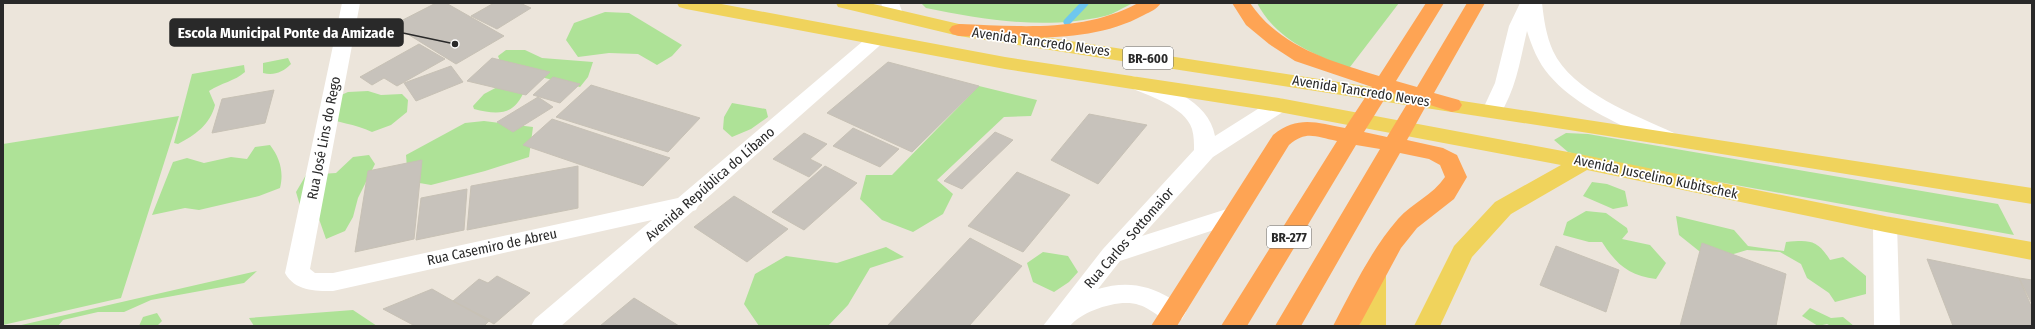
<svg xmlns="http://www.w3.org/2000/svg" width="2035" height="329" font-family="'Fira Sans Condensed',sans-serif">
	<style>
		.green { fill: #aee297 }
		.lines { fill: none; stroke-linecap: round; stroke-linejoin: round }
		.stream { stroke: #6ec7ee; stroke-width: 7 }
		.building { fill: #c7c2bb; stroke: #c7c1b5 }
		.minor { fill: #fff; fill-rule: evenodd }
		.major { fill: #f0d35c; fill-rule: evenodd }
		.highway { fill: #fea454; fill-rule: evenodd }
		.labels { text-anchor: middle; dominant-baseline: central; stroke-width: 3.5; stroke-linejoin: round; paint-order: stroke }
		.shield { fill: #fff; stroke: #696969; stroke-width: 1 }
		.shield-label { font-size: 13px; font-weight: bold; fill: #292929 }
		.street-label { font-size: 14px; fill: #292929; stroke: #fff }
		.leader { fill: none; stroke: #292929; stroke-width: 1.5 }
		.callout-dot { fill: #292929; stroke: #fff; stroke-width: 1.5 }
		.callout { fill: #292929; stroke: #292929; stroke-width: 1.5 }
		.callout-label { font-size: 15px; text-anchor: middle; font-weight: bold; fill: #fff }
	</style>
	<rect width="100%" height="100%" fill="#ece5db"/>
	<!-- green -->
	<path class="green" d="M921,3h212c-9,4 -19,11 -28,13 -59,14 -121,4 -179,-8z
		M1257,3h142l-49,64h-5c-35,-14 -70,-29 -88,-64z
		M605,12l24,1 53,32 -10,11 -15,9 -19,-11 -29,-1 -31,4 -12,-17 8,-17z
		M506,50h19l17,8 51,4 -5,15 -8,10 -78,-20 -4,-11z
		M288,58l3,6c-8,8 -17,12 -28,9v-10z
		M244,65l1,7c-10,9 -24,11 -36,19l6,14c-5,20 -20,30 -37,39l-4,-1 18,-69z
		M503,84l22,5c-10,27 -27,26 -51,20l-1,-3 11,-12z
		M979,86l58,14 -6,16 -27,1 -67,63 16,14 -10,20 -30,18 -31,-12 -22,-21 6,-24h26z
		M368,91l13,4 21,-1 6,6 -1,12 -16,13 -19,7c-17,-8 -35,-10 -53,-15l2,-13 27,-12z
		M732,103l34,6 2,8 -17,12 -19,8 -9,-8 1,-12z
		M179,116l-58,182 -118,27v-181z
		M484,121l49,6 -4,30 -44,14 -54,14 -23,-4 -2,-26 59,-32z
		M1566,133l22,1 410,70 16,31 -417,-75 -29,-8 -14,-12z
		M270,145c10,13 14,27 10,43l-21,8 -60,14 -14,-2 -33,7 21,-53 14,-4 17,5 27,-6 16,2 8,-12z
		M369,155l6,9 -17,34 -5,19 -8,14 -19,8 -7,-20 -18,-10 -5,-17 10,-17 30,-2 17,-16z
		M1592,182l15,2 18,7 3,15 -15,3 -30,-13z
		M1586,211l20,2 21,15 1,4 -6,7 28,6 16,18 -10,16c-27,-3 -40,-15 -54,-37h-13l-26,-7 4,-13z
		M1676,216l58,14 14,16 36,5 2,-9c23,-2 31,-3 44,18l13,-3 23,19v18l-31,8 -6,-9 -22,-15 -6,-14 -21,-12 -33,-2 -20,6 -28,-5 -20,-16z
		M886,247l18,10 -34,11 -22,37 -20,21h-69l-15,-22 11,-30 31,-18 51,7z
		M1043,252l25,4 10,16 -9,10 -15,10 -21,-10 -6,-19z
		M257,271l-13,12 -93,17 -27,12h-26l-35,8 -5,6h-41z
		M1810,308l21,10 12,-1 11,9h-23l-4,-2 -9,2 -16,-10z
		M353,310l24,16h-123l-5,-8z
		M157,313l5,8 -5,5h-18l4,-9z"/>
	<g class="lines">
		<!-- stream -->
		<path class="stream" d="M1067,22l18,-19"/>
	</g>
	<!-- building -->
	<path class="building" d="M436,3h10l58,33 -48,28 -63,-39z
		M494,3h26l11,5 -34,21 -26,-13z
		M419,44l26,15 -48,27 -13,-8 -12,7 -12,-8z
		M492,58l58,14 -24,23 -59,-14z
		M888,62l91,24 -67,66 -85,-39z
		M451,66l12,16 -47,19 -12,-18z
		M553,77l27,7 -20,19 -27,-8z
		M591,85l109,33 -32,34 -112,-35z
		M274,90l-9,33 -53,10 10,-34z
		M538,97l15,10 -40,25 -16,-10z
		M1089,114l58,11 -49,59 -47,-24z
		M552,119l118,39 -27,28 -120,-41z
		M853,128l46,21 -19,18 -47,-21z
		M995,132l18,8 -51,49 -18,-8z
		M804,133l23,11 -17,15 12,6 -13,12 -36,-18z
		M422,160l-8,79 -59,13 13,-81z
		M578,166v42l-111,22 4,-44z
		M825,166l32,17 -53,47 -32,-18z
		M1017,172l53,23 -47,57 -55,-26z
		M467,189l-3,41 -48,10 5,-42z
		M734,196l54,33 -41,33 -53,-35z
		M970,238l52,28 -53,60h-82z
		M1702,243l84,31 -10,52h-96z
		M1556,246l63,24 -13,42 -66,-27z
		M1927,259l92,19 13,30v18h-79z
		M497,276l33,17 -36,31 -41,-23 26,-22 9,4z
		M2019,278l13,2v24z
		M432,289l21,12 37,19 -6,6h-69l-32,-17z
		M634,298l45,28h-79z"/>
	<g class="lines">
		<!-- minor -->
		<path class="minor" d="M342,3h18l-50,266 5,4h18l345,-75 191,-162 7,-2 7,2 3,4 -188,166 -2,4 -3,1 -132,115h-30l4,-7 117,-99 -319,71c-19,0 -38,0 -48,-18z
			M881,3h18l4,11 -2,4 -7,2 -7,-2z
			M1520,3h22c2,17 4,32 11,48 19,41 82,64 121,82l3,5 -3,5c-3,1 -6,2 -9,2 -9,-1 -18,-8 -26,-11 -32,-16 -66,-31 -90,-59 -11,-13 -17,-28 -22,-44 -7,30 -11,59 -28,85l-7,2 -7,-2 -3,-5 13,-28 14,-57z
			M1133,76c30,8 76,24 82,60l57,-36 7,-2 7,2 3,5 -3,5 -73,47 -71,79 91,-29 8,2 4,6 -4,6 -121,40 -22,28c26,-8 49,-5 72,9 7,4 12,7 16,14l-4,7c-20,6 -26,-9 -43,-14 -19,-7 -57,6 -69,21h-27l60,-77 91,-99c0,-7 0,-14 -2,-21 -7,-23 -46,-34 -66,-43l-3,-4 3,-4z
			M1885,216l8,2 4,6 3,102h-26l-1,-102 4,-6z"/>
		<!-- major -->
		<path class="major" d="M677,3h39l289,54 274,41 305,57 301,61 147,26v18l-147,-28 -298,-62 -76,44 -39,43 -32,69h-26l40,-80 41,-44 66,-37 -282,-53 -274,-43 -319,-60 -7,-2z
			M836,3h33l90,21 1073,164v16l-366,-59 -707,-109 -121,-29z
			M1374,264l9,3 3,6v53h-26l2,-53 3,-6z"/>
		<!-- highway -->
		<path class="highway" d="M1138,3h23c-4,6 -11,9 -17,12 -55,30 -125,22 -185,21l-7,-2 -3,-4 3,-4 7,-2c60,2 124,9 179,-21z
			M1232,3h18c30,44 80,58 129,73l47,-73h18l-48,78 21,6 50,-84h18l-51,90 25,7 3,5 -3,5 -7,2 -25,-8 -20,36 36,8 14,7 10,22 -13,22 -37,29 -16,20 -42,78h-26c19,-36 38,-76 65,-107 14,-16 35,-24 47,-42l-5,-12 -11,-6 -29,-6 -99,173h-26l105,-177 -24,-4 -109,181h-26l116,-185c-22,-4 -30,-11 -48,4l-112,181h-26l122,-191c25,-20 44,-12 72,-7l27,-41 -77,-26 -26,-17 -23,-19zM1389,92l21,7 -23,38 -23,-5z"/>
	</g>
	<g class="labels">
		<!-- shield labels -->
		<g class="shield">
			<rect x="1123" y="47" width="50" height="22" rx="3"/>
			<rect x="1267" y="226" width="44" height="22" rx="3"/>
		</g>
		<g class="shield-label">
			<text x="1148" y="58">BR-600</text>
			<text x="1289" y="237">BR-277</text>
		</g>
		<!-- street labels -->
		<g class="street-label">
			<text transform="translate(1041 42) rotate(8)">Avenida Tancredo Neves</text>
			<text transform="translate(1361 91) rotate(9)">Avenida Tancredo Neves</text>
			<text transform="translate(324 138) rotate(-79)">Rua José Lins do Rego</text>
			<text transform="translate(1656 177) rotate(12)">Avenida Juscelino Kubitschek</text>
			<text transform="translate(710 184) rotate(-41)">Avenida República do Líbano</text>
			<text transform="translate(1129 238) rotate(-49)">Rua Carlos Sottomaior</text>
			<text transform="translate(492 247) rotate(-12)">Rua Casemiro de Abreu</text>
		</g>
	</g>
	<!-- callouts -->
	<path class="leader" d="M455 44L403 33"/>
	<circle class="callout-dot" cx="455" cy="44" r="4"/>
	<rect class="callout" x="170" y="19" width="233" height="27" rx="4"/>
	<g class="callout-label">
		<text x="286" y="38">Escola Municipal Ponte da Amizade</text>
	</g>
	<!-- border -->
	<rect width="2035" height="329" fill="none" stroke="#292929" stroke-width="8"/>
</svg>
